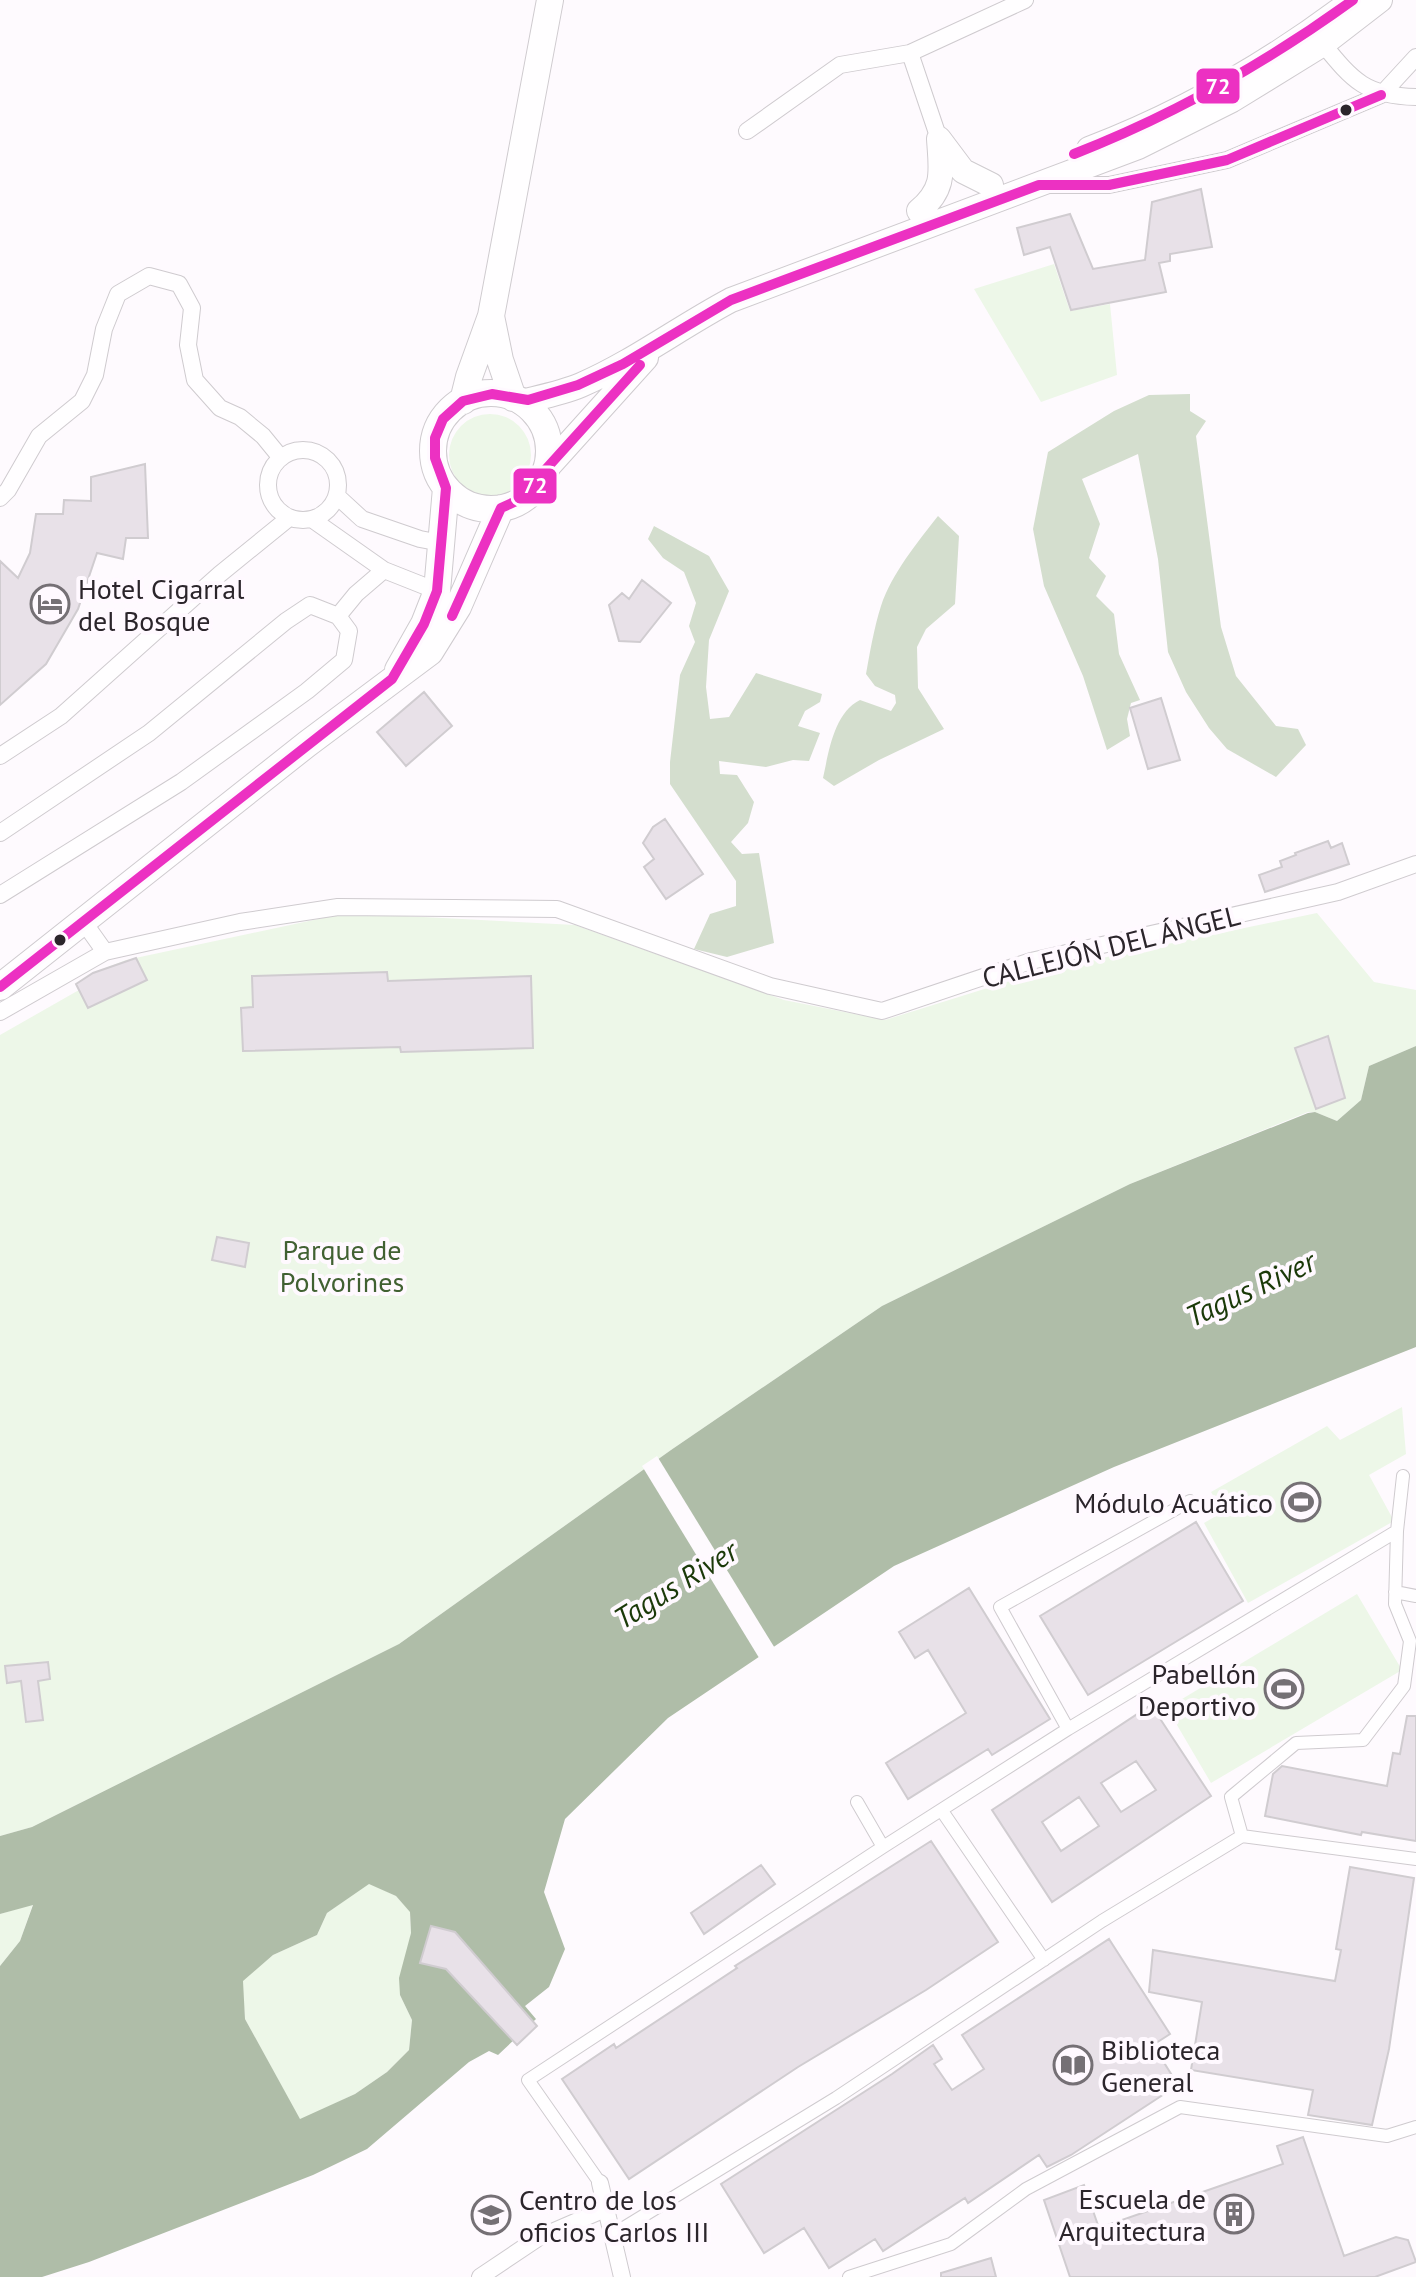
<svg xmlns="http://www.w3.org/2000/svg" width="1416" height="2277" font-family="'PT Sans',sans-serif">
	<style>
		.green { fill: #edf7e8 }
		.forest { fill: #d4dece }
		.water { fill: #afbda8; fill-rule: evenodd }
		.pier { fill: #fefafe }
		.building { fill: #e8e1e8; stroke: #d0ccd0; stroke-width: 2; fill-rule: evenodd }
		.lines { fill: none; stroke-linecap: round; stroke-linejoin: round }
		.pedestrian-casing { stroke: #cfcbcf; stroke-width: 14 }
		.minor-casing { stroke: #cfcbcf; stroke-width: 18 }
		.secondary-casing { stroke: #cfcbcf; stroke-width: 26 }
		.primary-casing { stroke: #cfcbcf; stroke-width: 28 }
		.pedestrian { stroke: #fffeff; stroke-width: 12 }
		.minor { stroke: #fffeff; stroke-width: 16 }
		.secondary { stroke: #fffeff; stroke-width: 24 }
		.primary { stroke: #fffeff; stroke-width: 26 }
		.bus-1-casing { stroke: #fff9ff; stroke-width: 16 }
		.bus-1 { stroke: #ec31c2; stroke-width: 10 }
		.bus-dot { fill: #2b252b; stroke: #fff9ff; stroke-width: 3 }
		.labels { text-anchor: middle; dominant-baseline: central; stroke-width: 8; stroke-linejoin: round; paint-order: stroke }
		.poi-label { font-size: 28px; fill: #2b252b; stroke: #fff9ff; text-anchor: start }
		.street-label { font-size: 28px; fill: #2b252b; stroke: #fff9ff }
		.park-label { font-size: 28px; fill: #416132; stroke: #fff9ff }
		.water-label { font-size: 30px; font-style: italic; fill: #1b3909; stroke: #fff9ff }
		.line-badge { stroke: #fff9ff; stroke-width: 3 }
		.badge-label { font-size: 22px; text-anchor: middle; font-weight: bold; fill: #fff }
	</style>
	<rect width="100%" height="100%" fill="#fefafe"/>
	<!-- green -->
	<path class="green" d="M1054,264l16,47 40,-7 7,71 -76,27 -67,-113z
		M449 455a41 41 0 1 1 82 0a41 41 0 1 1-82 0Z
		M346,913l229,12 209,75 101,20 141,-44 98,-23 193,-40 57,69 42,8v56l-47,20 -8,34 -24,21 -22,-9h-7l-178,72 -248,122 -211,144 -272,194 -367,183 -32,9v-801l79,-45 -3,-6 17,-11 33,-13z
		M1402,1407l4,47 -37,21 25,46 -146,82 -44,-80 19,-11 -12,-20 116,-66 13,14z
		M1357,1594l45,76 -191,113 -44,-75z
		M369,1883l27,13 14,15 1,22 -11,62 12,25 -3,30 -22,22 -32,22 -55,26 -55,-101 -3,-38 31,-26 44,-20 10,-22z
		M33,1904l-13,37 -20,25v-52z"/>
	<!-- forest -->
	<path class="forest" d="M1190,394v17l16,10 -10,15 25,191 15,49 40,50 22,3 8,16 -30,32 -49,-28 -18,-21 -23,-36 -18,-40 -10,-93 -20,-105 -56,25 18,45 -11,34 17,18 -10,20 18,18 5,40 21,46 -9,3 -4,16 3,17 -23,14 -24,-74 -39,-90 -11,-57 15,-77 66,-41 35,-16z
		M938,516l21,20 -4,68 -29,25 -9,18 1,41 26,41 -65,31 -45,26 -11,-8c6,-27 11,-65 37,-78l31,11 5,-8 -1,-8 -20,-9 -9,-12c4,-22 8,-46 15,-68 11,-33 36,-63 57,-90z
		M654,526l55,30 20,35 -20,49 -3,47 4,32 19,-2 27,-44 66,21 -2,8 -15,9 -7,15 22,7 -11,28 -16,-1 -27,7 -47,-6 1,13 17,1 17,27 -6,21 -17,19 11,12 17,-1 15,90 -47,14 -33,-8 16,-35 26,-8v-25l-66,-97v-22l10,-87 15,-33 -6,-16 7,-23 -12,-31 -21,-14 -15,-19z"/>
	<!-- water -->
	<path class="water" d="M1416,1046v301l-302,120 -220,99 -226,152 -103,101 -21,73 21,57 -16,38 -24,19 11,13 -38,36 -9,-4 -20,11 -102,87 -54,26 -224,87 -47,15h-42v-311l20,-25 13,-36 -33,9v-78l32,-9 367,-183 272,-194 211,-144 248,-122 178,-71 7,-1 22,9 24,-21 8,-34zM369,1884l27,12 14,16 1,21 -12,45 1,17 12,25 -3,30 -22,22 -32,22 -55,25 -55,-100 -2,-38 30,-26 44,-20 10,-22z"/>
	<!-- pier -->
	<path class="pier" d="M657,1456l119,194 -15,11 -119,-195z"/>
	<!-- building -->
	<path class="building" d="M1201,189l11,58 -42,7v7l-11,2 7,29 -95,18 -21,-63 -26,8 -7,-27 53,-14 23,55 52,-9 7,-58z
		M145,464l3,74h-22l-3,21 -26,-6 -19,56 -32,55 -46,41v-144l18,17 12,-25 6,-39h27l1,-14 27,1v-24z
		M642,580l29,23 -31,39 -21,-1 -10,-36 13,-12 7,6z
		M424,692l28,34 -46,40 -29,-34z
		M1161,698l19,62 -32,9 -18,-61z
		M665,819l38,55 -37,25 -22,-32 10,-8 -11,-16 10,-16z
		M1328,841l3,7 11,-5 7,21 -84,28 -6,-17 23,-8 -2,-6 16,-6 -1,-2z
		M136,958l11,22 -59,28 -12,-24 17,-11z
		M387,972l1,9 143,-5 2,72 -132,4 -1,-5 -157,4 -2,-43 12,-1 -1,-31z
		M1328,1036l17,62 -29,11 -21,-61z
		M217,1237l32,6 -4,24 -33,-7z
		M1196,1522l47,79 -155,94 -48,-79z
		M969,1588l81,131 -58,36 -4,-6 -80,50 -22,-36 80,-50 -38,-63 -13,8 -16,-26z
		M48,1662l2,17 -12,2 5,39 -17,2 -5,-41 -14,2 -2,-17z
		M1151,1705l60,91 -159,106 -60,-92zM1136,1761l20,29 -35,22 -20,-29zM1079,1797l20,29 -38,25 -19,-29z
		M1407,1716h9v125l-54,-9 -1,3 -96,-19 8,-42 9,-8 105,20 6,-33 7,1z
		M931,1841l67,101 -72,48 -128,77 -169,112 -67,-100 52,-35 2,4 121,-80 -2,-2z
		M761,1865l14,19 -71,50 -13,-21z
		M1350,1867l64,11 -25,171 -17,76 -64,-10 5,-25 -122,-20 11,-68 -53,-10 4,-42 182,31 6,-31 -5,-1z
		M431,1926l24,6 82,94 -20,19 -71,-76 -26,-6z
		M1109,1939l61,95 -17,11 25,40 -107,70 -24,12 -8,-12 -71,48 -3,-5 -82,53 -8,-12 -46,29 -25,-40 -40,25 -43,-69 171,-110 41,-29 9,14 -8,5 18,26 32,-21 -22,-34z
		M1303,2137l41,119 52,-19 12,3 8,22 -41,15h-305l-26,-77 40,-15 15,43 184,-64 -6,-18z
		M991,2258l5,19h-55v-4z"/>
	<g class="lines">
		<!-- pedestrian casing -->
		<g class="pedestrian-casing">
			<path id="pedestrian" d="M1395,1592l21,4
				M1068,1729l329,-198
				M857,1802l26,45
				M942,1811l102,149
				M1242,1836l174,23
				M600,2183l-72,-103 355,-233 185,-118 -68,-122 190,-106
				M612,2235l224,-137 266,-177 140,-85 -11,-39 65,-54 67,-3 41,-54 6,-45 -15,-37 2,-73 6,-55
				M849,2277l102,-33 75,-55 154,-82 207,29 29,-9"/>
		</g>
		<!-- minor casing -->
		<g class="minor-casing">
			<path id="minor" d="M1323,44c30,37 43,52 93,53
				M910,53l29,86
				M747,131l93,-66 70,-12 115,-53
				M1050,185h59l118,-25 154,-65 35,-38
				M268 485a35 35 0 1 1 70 0a35 35 0 1 1-70 0Z
				M337,496l25,23 58,20 21,4
				M0,498l8,-8 31,-54 43,-35 13,-26 9,-46 14,-35 31,-18 30,8 13,24 -4,37 7,35 25,28 20,9 23,19 18,22
				M313,520l71,50 53,21
				M0,756l61,-40 159,-142 69,-56
				M0,833l149,-100 137,-112 24,-16 28,11
				M0,895l181,-113 126,-91 37,-31 5,-29 -11,-15 18,-22 28,-24
				M83,921l22,31
				M0,1012l105,-60 135,-30 98,-15 219,2 213,77 112,25 149,-50 307,-69 78,-28
				M600,2183l22,94
				M480,2277l58,-39 67,-29"/>
		</g>
		<!-- secondary casing -->
		<g class="secondary-casing">
			<path id="secondary" d="M939,139l24,32 28,14
				M1089,149c94,-36 184,-88 264,-149
				M919,211c27,-23 22,-40 20,-72
				M521,402c20,-5 41,-9 60,-17 53,-23 99,-58 150,-85l407,-153 94,-47 91,-56 57,-44
				M546,469l100,-111"/>
		</g>
		<!-- primary casing -->
		<g class="primary-casing">
			<path id="primary" d="M491,316l9,44 13,38
				M433 451a58 58 0 1 1 116 0a58 58 0 1 1-116 0Z
				M463,401l6,-24 22,-61 59,-316
				M398,670l26,-46 13,-33 9,-103
				M0,987l307,-243 123,-92 28,-45 43,-99"/>
		</g>
		<!-- pedestrian -->
		<use href="#pedestrian" class="pedestrian"/>
		<!-- minor -->
		<use href="#minor" class="minor"/>
		<!-- secondary -->
		<use href="#secondary" class="secondary"/>
		<!-- primary -->
		<use href="#primary" class="primary"/>
		<!-- bus-1 casing -->
		<g class="bus-1-casing">
			<path id="bus-1" d="M1074,154c100,-39 192,-91 279,-154
				M452,616l49,-108 22,-10 10,-9 13,-20 94,-104
				M0,987l392,-308 32,-55 13,-33 9,-103 -11,-30v-20l8,-19 20,-18 29,-7 36,6 50,-15 45,-21 108,-64 308,-115h70l118,-25 154,-65"/>
		</g>
		<!-- bus-1 -->
		<use href="#bus-1" class="bus-1"/>
	</g>
	<!-- icons -->
	<defs>
		<g id="hotel-ring" transform="scale(2)"><circle r="9.5" fill="#fff9ff" stroke="#757075" stroke-width="1.5"/><path d="M-6-4.5h1.5V1H6V5H4.5V3h-9V5H-6ZM-4 0a1.8 1.8 0 1 1 3.6 0ZM.5 0V-2.5h3Q6-2.5 6 0Z" fill="#757075"/></g>
		<g id="stadium-ring" transform="scale(2)"><circle r="9.5" fill="#fff9ff" stroke="#757075" stroke-width="1.5"/><path d="M0-5a6.5 5 0 1 0 0 10a6.5 5 0 1 0 0-10ZM-3.5-1.8h7v3.6h-7Z" fill="#757075"/></g>
		<g id="library-ring" transform="scale(2)"><circle r="9.5" fill="#fff9ff" stroke="#757075" stroke-width="1.5"/><path d="M-6-4Q-3-5.5-.7-3.5V5Q-3 3-6 4ZM6-4Q3-5.5 .7-3.5V5Q3 3 6 4Z" fill="#757075"/></g>
		<g id="building-ring" transform="scale(2)"><circle r="9.5" fill="#fff9ff" stroke="#757075" stroke-width="1.5"/><path d="M-4-6H4V6H1V3H-1V6H-4ZM-2.5-4.3h1.7v1.8h-1.7ZM.8-4.3h1.7v1.8H.8ZM-2.5-1h1.7V.8h-1.7ZM.8-1h1.7V.8H.8Z" fill="#757075"/></g>
		<g id="school-ring" transform="scale(2)"><circle r="9.5" fill="#fff9ff" stroke="#757075" stroke-width="1.5"/><path d="M0-5L7-2L0 1L-7-2ZM-4 1L0 2.5L4 1V4Q0 6-4 4Z" fill="#757075"/></g>
	</defs>
	<g fill-rule="evenodd">
		<use href="#hotel-ring" x="50" y="604"/>
		<use href="#stadium-ring" x="1301" y="1502"/>
		<use href="#stadium-ring" x="1284" y="1689"/>
		<use href="#library-ring" x="1073" y="2065"/>
		<use href="#building-ring" x="1234" y="2214"/>
		<use href="#school-ring" x="491" y="2215"/>
	</g>
	<!-- markers -->
	<g class="bus-dot">
		<circle cx="1346" cy="110" r="7"/>
		<circle cx="60" cy="940" r="7"/>
	</g>
	<g class="labels">
		<!-- poi labels -->
		<g class="poi-label">
			<text x="78" y="588">Hotel Cigarral<tspan x="78" dy="32">del Bosque</tspan></text>
			<text x="1273" y="1502" text-anchor="end">Módulo Acuático</text>
			<text x="1256" y="1673" text-anchor="end">Pabellón<tspan x="1256" dy="32">Deportivo</tspan></text>
			<text x="1101" y="2049">Biblioteca<tspan x="1101" dy="32">General</tspan></text>
			<text x="1206" y="2198" text-anchor="end">Escuela de<tspan x="1206" dy="32">Arquitectura</tspan></text>
			<text x="519" y="2199">Centro de los<tspan x="519" dy="32">oficios Carlos III</tspan></text>
		</g>
		<!-- street labels -->
		<g class="street-label">
			<text transform="translate(1111 946) rotate(-14)">CALLEJÓN DEL ÁNGEL</text>
		</g>
		<!-- park labels -->
		<g class="park-label">
			<text x="342" y="1249">Parque de<tspan x="342" dy="32">Polvorines</tspan></text>
		</g>
		<!-- water labels -->
		<g class="water-label">
			<text transform="translate(1250 1288) rotate(-25)">Tagus River</text>
			<text transform="translate(675 1584) rotate(-32)">Tagus River</text>
		</g>
	</g>
	<g class="line-badge">
		<rect x="1195" y="67" width="46" height="38" rx="8" fill="#ec31c2"/>
		<rect x="512" y="467" width="46" height="38" rx="8" fill="#ec31c2"/>
	</g>
	<g class="badge-label">
		<text x="1218" y="94">72</text>
		<text x="535" y="493">72</text>
	</g>
</svg>
